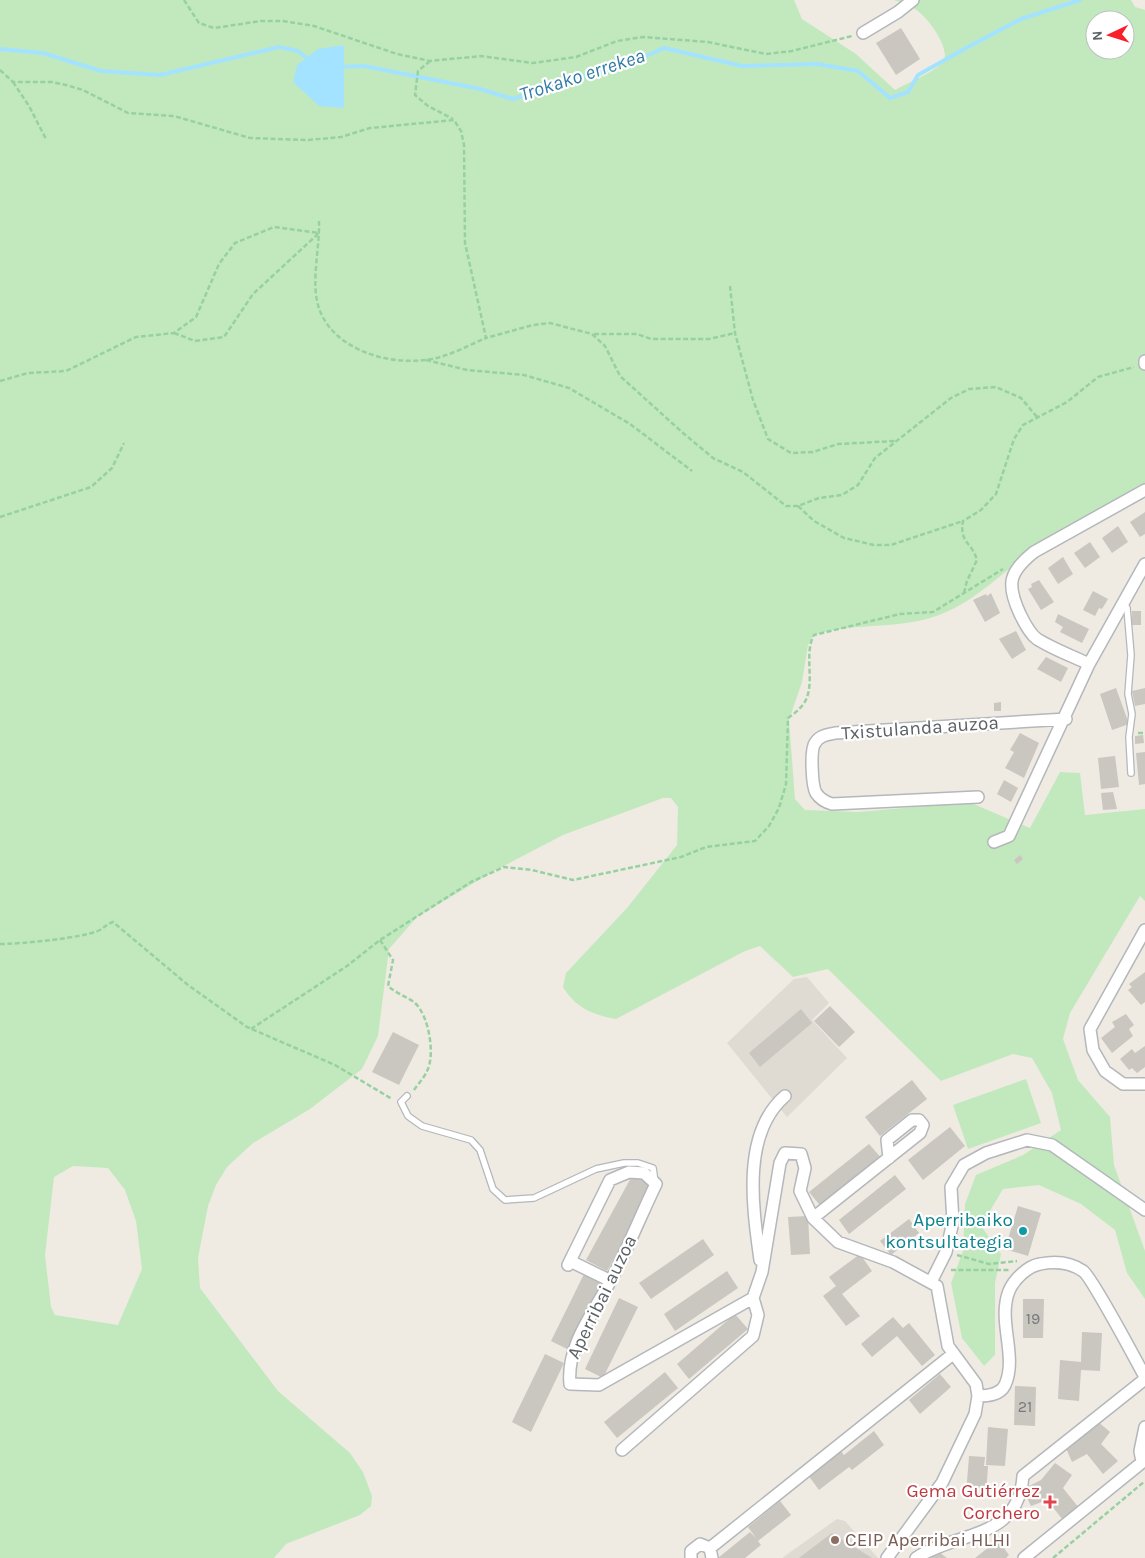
<svg xmlns="http://www.w3.org/2000/svg" width="1145" height="1558" font-family="Karla,sans-serif">
	<style>
		.education { fill: #dfdad2 }
		.green { fill: #c2e9bd; fill-rule: evenodd }
		.water { fill: #a3e3ff }
		.lines { fill: none; stroke-linecap: round; stroke-linejoin: round }
		.stream { stroke: #a3e3ff; stroke-width: 4 }
		.building { fill: #cac6c0 }
		.lane-casing { stroke: #b4b7bb; stroke-width: 8 }
		.street-casing { stroke: #b4b7bb; stroke-width: 14 }
		.path { stroke: #98d1a0; stroke-width: 2.5; stroke-dasharray: 5 2.5; stroke-linecap: butt }
		.lane { stroke: #fff; stroke-width: 5.5 }
		.street { stroke: #fff; stroke-width: 11 }
		.culture-dot { fill: #0f9aa8; stroke: #fff; stroke-width: 2 }
		.health-dot { fill: #e0444e; stroke: #fff; stroke-width: 2 }
		.education-dot { fill: #8d6e63; stroke: #fff; stroke-width: 2 }
		.labels { text-anchor: middle; dominant-baseline: central; stroke-width: 4.5; stroke-linejoin: round; paint-order: stroke }
		.number-label { font-size: 16px; fill: #777a7c }
		.street-label { font-size: 19px; fill: #5b6165; stroke: #fff }
		.culture-label { font-size: 19px; fill: #0d838f; stroke: #fff; text-anchor: end }
		.health-label { font-size: 19px; fill: #be3a42; stroke: #fff; text-anchor: end }
		.education-label { font-size: 19px; fill: #785e54; stroke: #fff; text-anchor: start }
		.water-label { font-size: 20px; font-style: italic; fill: #327ba9; stroke: #fff }
	</style>
	<rect width="100%" height="100%" fill="#efebe3"/>
	<!-- education -->
	<path class="education" d="M807,977l22,26 -17,17 35,38 -60,59 -60,-74 67,-64z
		M837,1519l8,2 33,37h-96z"/>
	<!-- green -->
	<path class="green" d="M0,0h794l8,19 54,35 39,36c12,-7 43,-19 49,-30 6,-13 -18,-45 -29,-51 -6,-4 -14,-6 -21,-9h237l4,7 10,3v482c-36,19 -76,36 -111,59 -30,19 -56,48 -90,62 -41,18 -87,8 -130,22l-6,10 -6,37 -13,38 6,79 10,11 54,2 110,-10 61,26 30,-56 20,1 5,42 60,-6v92l-5,-5 -70,117 -7,26 15,41 32,37 4,48 31,86v48l-18,-26 -12,-43 -34,-26 -42,-19 -36,4 -22,37 20,28 -6,29v72l-11,11 -22,-28 -11,-55 12,-32 2,-47 11,-29 47,-20 38,-25 -9,-37 -20,-35 -19,-4 -72,27 -113,-112 -35,8 -33,-31 -15,5 -129,68c-23,-4 -40,-11 -53,-32l3,-14 61,-65 50,-63 1,-38 -7,-9h-8l-100,37 -69,36 -77,46 -28,32 -11,87 -16,33 -52,40 -57,34 -26,24 -11,18 -8,21 -10,52 2,30 78,103 72,62 13,19 9,24 -1,10 -11,9 -74,29 -12,14h-274zM1095,20h30v30h-30zM344,45v63l-47,-43zM73,1166l35,2 17,22 11,31 6,48 -24,56 -63,-10 -4,-8 -6,-52 9,-78z
		M1026,1079l15,44 -73,26 -15,-44z"/>
	<!-- water -->
	<path class="water" d="M344,45v63l-25,-2 -26,-24 4,-17 21,-16z"/>
	<g class="lines">
		<!-- stream -->
		<path class="stream" d="M0,49l43,4 58,18 59,4 119,-28 19,4 12,10
			M340,67l24,-1 116,23 33,10 131,-42 20,-9 78,18 75,-2 41,7 32,27 18,-6 10,-17 48,-27 55,-29 59,-19"/>
	</g>
	<!-- building -->
	<path class="building" d="M901,28l19,31 -24,16 -20,-32z
		M1145,512v22l-5,3 -10,-15z
		M1118,526l10,16 -16,11 -10,-15z
		M1090,542l10,15 -15,11 -11,-15z
		M1063,557l10,17 -15,10 -10,-16z
		M1039,580l15,22 -13,8 -13,-21 4,-2 -1,-3z
		M1093,591l15,8 -6,10 -3,-1 -4,8 -12,-6z
		M991,593l9,20 -15,9 -12,-22 13,-6 1,2z
		M1132,611h9v14h-9z
		M1058,614l31,15 -7,14 -22,-11 3,-5 -8,-5z
		M1016,631l10,19 -14,9 -13,-20z
		M1046,657l22,11 -7,14 -24,-13z
		M1116,688l13,36 -17,6 -12,-36z
		M1145,688v16l-10,2 -3,-15z
		M1001,702v9h-7v-8z
		M1020,733l19,10 -15,35 -19,-10 9,-16 -4,-2z
		M1143,735l1,8 -9,1v-8z
		M1145,752v32l-6,1 -3,-32z
		M1115,756l4,31 -18,2 -3,-31z
		M1004,780l14,8 -7,14 -14,-8z
		M1113,792l4,17 -14,1 -2,-17z
		M1020,855l3,4 -6,5 -3,-4z
		M1145,972v30l-4,3 -13,-15 4,-3 -3,-3z
		M830,1006l25,26 -16,15 -25,-26z
		M801,1009l11,14 -52,44 -11,-14z
		M1126,1014l8,11 -5,4 4,7 -21,17 -11,-15 14,-11 -3,-5z
		M393,1032l26,13 -20,40 -27,-13z
		M1145,1046v21l-8,6 -5,-5 -3,2 -9,-11 12,-10 3,4z
		M912,1080l15,19 -47,37 -15,-19z
		M950,1127l15,19 -42,34 -15,-20z
		M869,1144l14,16 -60,49 -14,-17z
		M633,1174l21,11 -47,86 -21,-11z
		M895,1175l11,14 -57,45 -10,-14z
		M1018,1206l23,7 -13,43 -23,-7z
		M808,1216l2,38 -19,1 -3,-38z
		M909,1219l10,14 -28,22 -11,-14z
		M703,1239l11,16 -63,44 -12,-16z
		M860,1254l12,17 -30,23 18,22 -14,10 -23,-30 13,-10 -7,-9z
		M727,1271l11,17 -63,43 -11,-17z
		M585,1272l20,10 -34,69 -20,-10z
		M619,1298l19,9 -35,71 -18,-9z
		M1023,1299h21l-1,39h-20z
		M735,1314l13,15 -59,50 -12,-15z
		M893,1317l10,11 6,-5 26,32 -13,11 -25,-30 -25,21 -11,-13z
		M1082,1332l20,1 -2,38 -19,-1 -2,31 -21,-2 2,-39 21,2z
		M545,1354l19,9 -33,69 -19,-10z
		M665,1372l13,16 -61,50 -13,-16z
		M940,1374l11,13 -31,27 -11,-14z
		M1015,1386l21,1 -1,39 -21,-1z
		M1096,1420l14,12 -9,12 17,17 -15,13 -16,-20 -15,8 -7,-16 17,-9z
		M988,1427l20,2 -3,37 -19,-1z
		M874,1431l10,14 -32,25 -3,-3 -30,23 -11,-15 32,-25 4,5z
		M969,1456l16,1 -1,9h4l-2,30 -20,-1z
		M1055,1463l17,12 -9,13 16,20 -16,12 -16,-20 -16,6 -8,-17 18,-9z
		M780,1501l11,14 -33,26 3,4 -16,13h-27l32,-26 6,6 -8,-11z
		M832,1533l40,25h-73z
		M998,1540l11,15 -3,3h-31z
		M936,1550l11,8h-17z"/>
	<g class="lines">
		<!-- lane casing -->
		<g class="lane-casing">
			<path id="lane" d="M1123,602l4,6 4,47 -3,39 4,20 -3,23 2,36
				M407,1096l-6,6 7,14 14,10 49,14 9,10 13,39 12,11 29,-2 62,-29 28,-6h14l15,5 2,14"/>
		</g>
		<!-- street casing -->
		<g class="street-casing">
			<path id="street" d="M863,33l35,-21 15,-12
				M1145,361v3
				M1089,664c-17,-8 -36,-15 -52,-25 -8,-6 -13,-17 -17,-25 -14,-30 -11,-42 14,-62l111,-62
				M978,797l-146,7c-7,-2 -12,-5 -16,-11 -4,-7 -6,-43 -1,-50 5,-8 12,-8 20,-10l231,-14
				M994,842l15,-6 80,-172 56,-100
				M1145,930l-55,99 3,21 12,21 18,13h22
				M813,1218l107,-85 3,-8 -4,-5h-7l-25,20 2,18
				M760,1260c-7,-51 -19,-126 25,-164
				M570,1261l41,20
				M568,1265l42,-85 19,-8 15,1 12,11c-15,31 -28,64 -44,94 -17,33 -46,67 -42,106l29,1 154,-87 9,-26 18,-109 5,-10 16,1 4,14 -5,23 13,27 25,24 55,20 44,24 11,60 28,38 2,12 -3,18 -33,69 -55,75
				M931,1282l15,-30 7,-30 -2,-35 13,-22 22,-12 41,-13 25,5 93,65
				M978,1396c10,0 22,-1 27,-11 13,-29 -8,-64 4,-94 5,-12 19,-25 31,-27 15,-3 30,-2 43,7 8,5 54,91 62,106
				M622,1450l131,-114 5,-21 -5,-17
				M1142,1462l-2,-11 5,-24
				M710,1548l243,-194
				M691,1558v-7l9,-7 10,4 2,10
				M916,1558c41,-27 103,-18 107,-82l122,-97
				M1024,1558l121,-98"/>
		</g>
		<!-- path -->
		<path class="path" d="M184,0l15,23 15,5 47,-7h22l31,5 83,28 33,7 51,-5 52,7 43,-6 41,-16 26,-4 65,5 58,12 26,-3 60,-15
			M430,61l-12,10 -3,24 13,11 25,13
			M0,70l13,12h39l14,3 17,5 45,23 46,3 76,22 58,2 33,-3 29,-9 84,-8 7,11 3,14 1,98 21,95 47,-13 17,-2 42,11 13,12 15,30 63,57 30,25 30,14 43,34h12l21,-8 23,-3 16,-10 17,-27 76,-60 18,-9 27,-2 25,11 16,19
			M13,82l16,24 17,33
			M319,221c1,27 -8,59 -1,84 12,43 67,60 107,55 21,-2 42,-14 61,-22
			M730,286l5,47 18,67 15,39 23,14 22,-1 25,-8 58,-3
			M174,333l21,8 29,-4 29,-43 66,-61
			M594,334h43l14,5h58l26,-6
			M426,360l41,10 57,5 45,13 61,36 62,47
			M0,381l28,-8 38,-2 70,-34 38,-4 22,-16 23,-53 16,-21 39,-16 45,6
			M798,506l16,15 30,17 30,7h17l72,-24
			M0,517l91,-30 21,-19 12,-25
			M964,593l3,-12 10,-21c-5,-18 -18,-17 -14,-39l18,-11 15,-16 18,-55 9,-14 44,-23 31,-25 36,-10
			M1138,733h7
			M380,940l13,20 -5,26c8,7 17,10 26,16 14,11 22,52 13,69 -3,7 -9,13 -13,19
			M0,944c20,0 84,-6 100,-14 5,-3 7,-6 13,-8l75,63 59,42 88,38 57,34
			M251,1029l96,-63 33,-26 91,-58 33,-15 28,3 41,10 108,-23 25,-10 49,-6 14,-15 10,-18 7,-24 2,-66c4,-3 9,-6 12,-10 19,-18 2,-52 14,-73l86,-21 33,-2 70,-43
			M957,1255l32,9 28,-3
			M951,1270h59
			M1053,1558l92,-77"/>
		<!-- lane -->
		<use href="#lane" class="lane"/>
		<!-- street -->
		<use href="#street" class="street"/>
	</g>
	<!-- markers -->
	<circle class="culture-dot" cx="1023" cy="1231" r="5"/>
	<path class="health-dot" d="M1047.5 1494.5h5v5h5v5h-5v5h-5v-5h-5v-5h5z"/>
	<circle class="education-dot" cx="835" cy="1540" r="5"/>
	<g class="labels">
		<!-- number labels -->
		<g class="number-label">
			<text x="1033" y="1318">19</text>
			<text x="1025" y="1406">21</text>
		</g>
		<!-- street labels -->
		<g class="street-label">
			<text transform="translate(920 728) rotate(-4)">Txistulanda auzoa</text>
			<text transform="translate(602 1297) rotate(-64)">Aperribai auzoa</text>
		</g>
		<!-- culture labels -->
		<g class="culture-label">
			<text x="1013" y="1220">Aperribaiko<tspan x="1013" dy="22">kontsultategia</tspan></text>
		</g>
		<!-- health labels -->
		<g class="health-label">
			<text x="1040" y="1491">Gema Gutiérrez<tspan x="1040" dy="22">Corchero</tspan></text>
		</g>
		<!-- education labels -->
		<g class="education-label">
			<text x="845" y="1540">CEIP Aperribai HLHI</text>
		</g>
		<!-- water labels -->
		<g class="water-label">
			<text transform="translate(582 75) rotate(-18)">Trokako errekea</text>
		</g>
	</g>
	<!-- north arrow -->
	<g transform="translate(1110 35) rotate(266)"><circle r="24" fill="#ffffff" stroke="#bdc0c1"/>
	<path d="M0-4L9 19L0 12L-9 19Z" fill="#fa1e29"/>
	<text y="-8" font-size="14" font-weight="bold" text-anchor="middle" fill="#5b6165">N</text>
	</g>
</svg>
